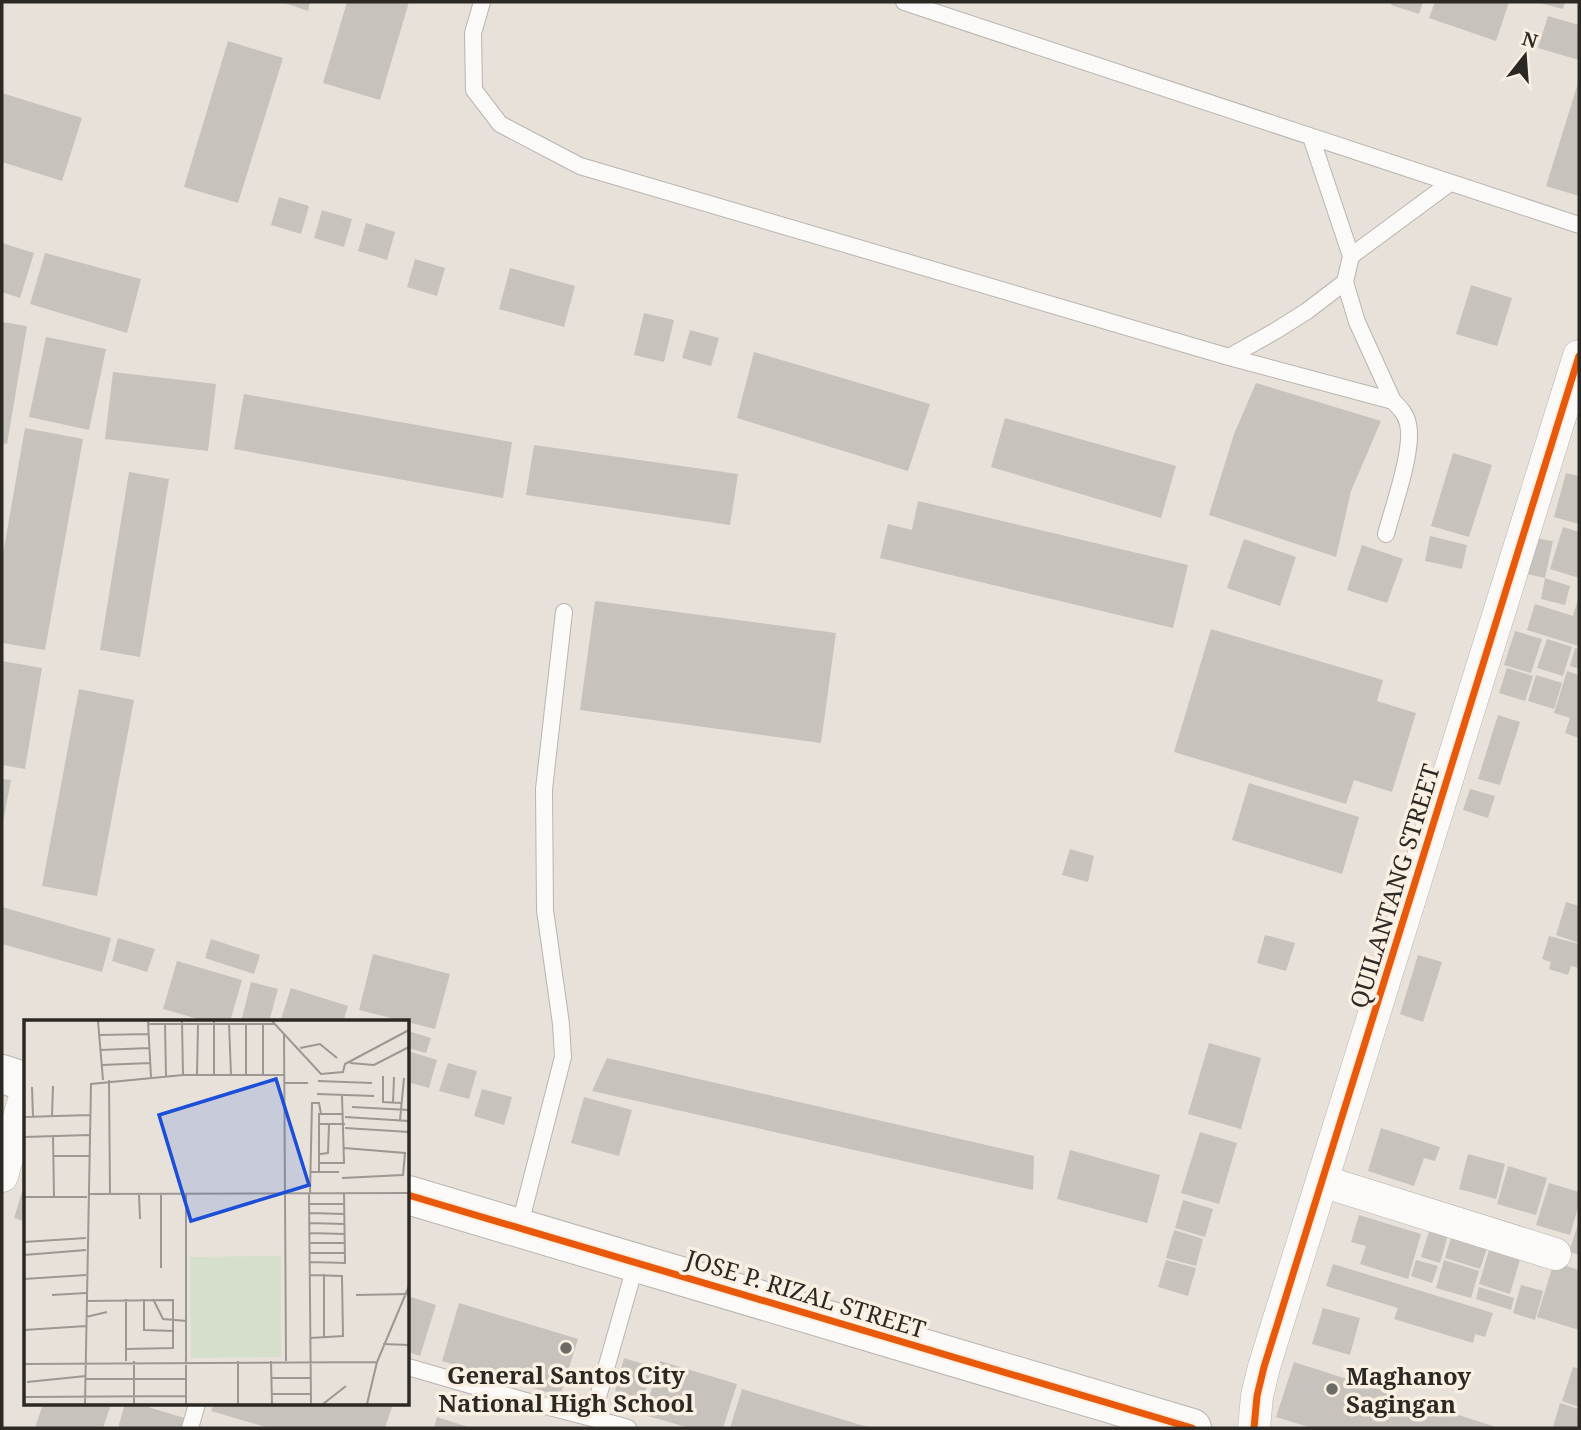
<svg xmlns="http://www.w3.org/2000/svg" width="1581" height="1430" font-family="'Noto Serif',serif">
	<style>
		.building { fill: #c7c2bc }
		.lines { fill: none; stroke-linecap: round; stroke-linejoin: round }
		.lane-casing { stroke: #b9b4af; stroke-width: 18 }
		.street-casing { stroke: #b9b4af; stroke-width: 33 }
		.secondary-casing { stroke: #b9b4af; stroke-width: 40 }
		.lane { stroke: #fbfaf9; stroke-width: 16 }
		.street { stroke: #fbfaf9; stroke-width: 32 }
		.secondary { stroke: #fbfaf9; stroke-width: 38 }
		.cycleway-casing { stroke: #f9efe2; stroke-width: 11 }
		.cycleway { stroke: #e8590c; stroke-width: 7 }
		.poi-dot { fill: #6d6964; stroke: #f9efe2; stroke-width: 2.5 }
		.labels { text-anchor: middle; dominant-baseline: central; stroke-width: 7; stroke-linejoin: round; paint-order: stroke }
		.street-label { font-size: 24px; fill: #2c2824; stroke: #f9efe2 }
		.poi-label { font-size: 24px; font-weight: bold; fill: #2c2824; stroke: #f9efe2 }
		.inset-road { fill: none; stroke: #9c9791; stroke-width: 2 }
		.view { fill: #1d4ed8; fill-opacity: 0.15; stroke: #1d4ed8; stroke-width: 3.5 }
		.inset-edge { fill: none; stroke: #2c2824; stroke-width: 3.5 }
	</style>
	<rect width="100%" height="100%" fill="#e7e1da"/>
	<!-- building -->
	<path class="building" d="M282,2h28l-2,9z
		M347,2h62l-29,98 -57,-17z
		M1392,2h31l-4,12 -28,-9z
		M1435,2h74l-13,39 -67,-23z
		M1536,2h29l-2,7z
		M1548,16l31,9v35l-41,-12z
		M228,41l55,17 -45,145 -54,-16z
		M1579,80v116l-33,-10z
		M2,93l80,25 -20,63 -60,-19z
		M279,197l30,9 -8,28 -30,-9z
		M322,210l30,9 -8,28 -30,-9z
		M366,223l29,9 -8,28 -29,-9z
		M2,243l32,10 -14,45 -18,-6z
		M45,253l96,26 -14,54 -97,-29z
		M415,259l30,9 -8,28 -30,-9z
		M510,268l65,18 -11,41 -65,-18z
		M1471,285l41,13 -15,48 -41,-12z
		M644,313l30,7 -10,42 -30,-7z
		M2,322l25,4 -20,118 -5,-1z
		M690,330l29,8 -8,28 -29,-8z
		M46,337l60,12 -17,81 -60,-13z
		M754,352l176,52 -22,67 -171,-53z
		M113,372l103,12 -8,67 -103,-12z
		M1256,383l125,38 -30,70 -15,66 -127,-42 25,-81z
		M244,394l268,48 -9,56 -269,-49z
		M1005,418l171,48 -15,52 -170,-51z
		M25,428l58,11 -38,211 -43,-7v-83z
		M534,445l204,29 -8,51 -204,-30z
		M1453,453l39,12 -23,72 -38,-11z
		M129,472l40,7 -29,178 -40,-7z
		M1566,473l13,3v48l-25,-7z
		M918,501l270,64 -15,63 -293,-70 8,-34 24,6z
		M1563,527l16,5v46l-29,-9z
		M1430,536l37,9 -5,24 -37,-8z
		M1534,538l19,3 -8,37 25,8 -5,19 -24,-6 4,-21 -18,-4z
		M1244,539l52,18 -16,49 -53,-18z
		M1362,545l41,14 -16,44 -40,-13z
		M1579,596v50l-52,-16 8,-26 38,12z
		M595,601l241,32 -15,110 -241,-33z
		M1211,629l172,51 -6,21 39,12 -24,79 -38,-12 -8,24 -172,-52z
		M1515,631l27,8 -11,34 -27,-8z
		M1547,639l25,8 -9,29 -26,-8z
		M1575,648l4,1v20l-9,-3z
		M2,661l40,7 -17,101 -23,-4z
		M1507,668l26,8 -8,25 -26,-8z
		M1567,671l12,4v63l-14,-5 5,-15 -16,-5z
		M1536,675l26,8 -8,26 -26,-8z
		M79,689l55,11 -37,196 -55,-10z
		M1498,715l22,7 -20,63 -22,-6z
		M2,779l9,1 -8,42h-1z
		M1249,783l110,34 -17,57 -110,-34z
		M1470,789l25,7 -7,22 -25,-8z
		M1070,849l24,7 -6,26 -26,-7z
		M1566,902l13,4v37l-23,-8z
		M2,907l109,31 -9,34 -100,-28z
		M1265,935l30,8 -9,28 -29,-8z
		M1549,936l30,8v24l-8,-2 -3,9 -19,-6 2,-7 -9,-3z
		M118,938l37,11 -8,23 -35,-11z
		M211,939l49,16 -6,19 -49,-16z
		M373,954l77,20 -15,55 -76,-19z
		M1418,955l24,7 -19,60 -23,-8z
		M177,961l65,19 -12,42h-21l-46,-13z
		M251,982l27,7 -9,33h-28z
		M291,988l57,18 -5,16h-63z
		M408,1031l23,7 -5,15 -18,-5z
		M1209,1043l52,15 -20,71 -53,-15z
		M408,1051l29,9 -8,28 -21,-6z
		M607,1058l427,98 -1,34 -441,-99z
		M448,1063l29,8 -8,28 -30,-8z
		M482,1089l30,8 -8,28 -30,-9z
		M584,1097l48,13 -13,46 -48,-13z
		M1381,1128l59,19 -5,14 -11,-3 -10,28 -46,-15z
		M1200,1132l37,11 -18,61 -38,-11z
		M1070,1150l90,25 -13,48 -90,-24z
		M1468,1154l37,10 -9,35 -37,-10z
		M1508,1166l39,12 -11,37 -39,-11z
		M26,1179v43l-12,-4z
		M1549,1183l30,9v12l-9,31 -34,-10z
		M1183,1200l30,9 -8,28 -30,-9z
		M1359,1215l62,19 -13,45 -48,-15 6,-18 -15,-4z
		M1579,1221v34l-10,-3z
		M1431,1225l18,6 -9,32 -19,-6z
		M1174,1230l29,9 -7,27 -30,-8z
		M1453,1231l36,11 -9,27 -35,-11z
		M1490,1247l31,9 -11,38 -31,-10z
		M1166,1260l30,8 -8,28 -30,-9z
		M1416,1260l22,6 -6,17 -21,-7z
		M1444,1260l35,11 -8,27 -35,-10z
		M1554,1262l25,8v60l-42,-13z
		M1333,1264l160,49 -8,24 -10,-3 -2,9 -79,-24 4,-11 -72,-22z
		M1521,1285l22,6 -8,29 -22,-7z
		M1479,1287l35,11 -3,12 -35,-11z
		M408,1296l28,9 -16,51 -12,-4z
		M459,1303l119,36 -18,57 -118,-35z
		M1323,1308l37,10 -10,37 -38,-11z
		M624,1358l29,9 -10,32 -28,-8z
		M660,1361l77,23 -14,44h-33l-46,-13z
		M1294,1362l205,66h-187l-36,-11z
		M1573,1367l6,2v38l-17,-6z
		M742,1389l129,39h-141z
		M1560,1403l19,6v19l-26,-1z
		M43,1404h68l-8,24h-68z
		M125,1404h13l50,15 -3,9h-67z
		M214,1404h179l-8,24h-116l-58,-17z
		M437,1417l34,11h-37z"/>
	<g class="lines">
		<!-- lane casing -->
		<g class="lane-casing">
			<path id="lane" d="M482,2l-9,31 1,57 26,34 80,42 649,191 164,44c7,7 13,13 15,23 6,26 -15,83 -22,110
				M904,2l675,223
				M1351,256l99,-73
				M1345,282l12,40 36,79
				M1229,357l48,-27 30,-19 38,-29 6,-26 -40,-119
				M519,1228l44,-171 -2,-33 -16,-114 -1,-121 20,-177
				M408,1367l114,33 70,18 44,-155
				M592,1418l36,10
				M190,1428l7,-24"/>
		</g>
		<!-- street casing -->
		<g class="street-casing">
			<path id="street" d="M2,1176l24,-83
				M1322,1181l233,73
				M1254,1428l3,-32 7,-29 315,-1011"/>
		</g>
		<!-- secondary casing -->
		<g class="secondary-casing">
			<path id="secondary" d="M2,1074l24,8
				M408,1195l784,233"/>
		</g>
		<!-- lane -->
		<use href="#lane" class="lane"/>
		<!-- street -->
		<use href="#street" class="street"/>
		<!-- secondary -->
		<use href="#secondary" class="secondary"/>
		<!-- cycleway casing -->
		<g class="cycleway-casing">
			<path id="cycleway" d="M408,1195l784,233
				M1254,1428l3,-32 7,-29 315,-1011"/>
		</g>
		<!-- cycleway -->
		<use href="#cycleway" class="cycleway"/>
	</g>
	<!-- markers -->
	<g class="poi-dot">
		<circle cx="566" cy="1348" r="7"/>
		<circle cx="1332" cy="1389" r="7"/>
	</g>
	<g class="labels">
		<!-- street labels -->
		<g class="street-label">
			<text transform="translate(1394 886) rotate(-73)">QUILANTANG STREET</text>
			<text transform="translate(806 1293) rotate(17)">JOSE P. RIZAL STREET</text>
		</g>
		<!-- poi labels -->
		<g class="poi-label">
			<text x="566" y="1374">General Santos City<tspan x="566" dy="28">National High School</tspan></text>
			<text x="1346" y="1375" text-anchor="start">Maghanoy<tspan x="1346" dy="28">Sagingan</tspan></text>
		</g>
	</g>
	<!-- overview -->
	<g transform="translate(24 1020)">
		<rect width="385" height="385" fill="#e7e1da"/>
		<path d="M257,236v101l-90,1 -1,-101z" fill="#d6decc"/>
		<path class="inset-road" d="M74,1l5,59M158,1l1,54M190,1v53M248,1l49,53 22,-2 2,-8 64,-34M124,2l3,55M205,3l2,52M222,3v52M124,4h126M141,4l1,52M239,4v51M260,13l2,328M75,15l49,-1M276,28l20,-4 17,14M76,30l49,-2M326,43l24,2 35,-18M78,45l48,-2M173,55l1,-50M359,56v26l19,1M85,60l1,114M294,61l54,2M260,63h24M8,67l1,30M293,74l57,2M369,83l1,-26M328,87l57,3M28,96l1,-30M0,97l66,-2M321,97l64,4M376,100l4,-42M295,104h26M321,108l64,4M29,116l1,61M0,117l65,-2M296,134l8,-1 1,-29M29,136h36M295,143h25l-2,-68M287,152h28M295,152v-58h24M318,158l61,-3 2,-22 -61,-5M285,173l2,211M286,173l2,-90h7l2,11M64,174l321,-1M115,174l1,25M162,174v210M0,177h63M285,184h35M285,193l35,1M285,203l36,1M285,213l36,1M0,222l62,-4M286,223h35M286,233h35M0,235l62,-5M286,242l35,1 -1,-70M137,248v-74M286,255l32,1 1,60 -33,2M0,259l62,-4M28,275l34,-2M332,275l53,-1M102,279v62M120,279v31l30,1M129,279l10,20 24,2M62,281l87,-1v48l-47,1M62,297l21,-5M0,310l62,-4M300,317v-63M359,324l26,1M110,341v43M247,341l1,43M0,344l353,-2M247,358h39M62,359h100M3,362l59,-6M247,374h39M1,377l161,-1M61,384l6,-320 92,-9h101M214,384v-43M299,384l23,-18M343,384l10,-42 32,-76"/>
		<path class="view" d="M252,59l33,106 -118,36 -32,-106z"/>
		<rect width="385" height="385" class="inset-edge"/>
	</g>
	<!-- border -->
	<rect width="1581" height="1430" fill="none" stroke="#2c2824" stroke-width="7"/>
	<!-- north arrow -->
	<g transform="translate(1525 56) rotate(17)" stroke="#f9efe2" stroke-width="5" paint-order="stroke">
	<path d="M0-5L12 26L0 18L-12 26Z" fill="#2c2824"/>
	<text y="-10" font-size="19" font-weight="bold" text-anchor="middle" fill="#2c2824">N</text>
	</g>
</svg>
